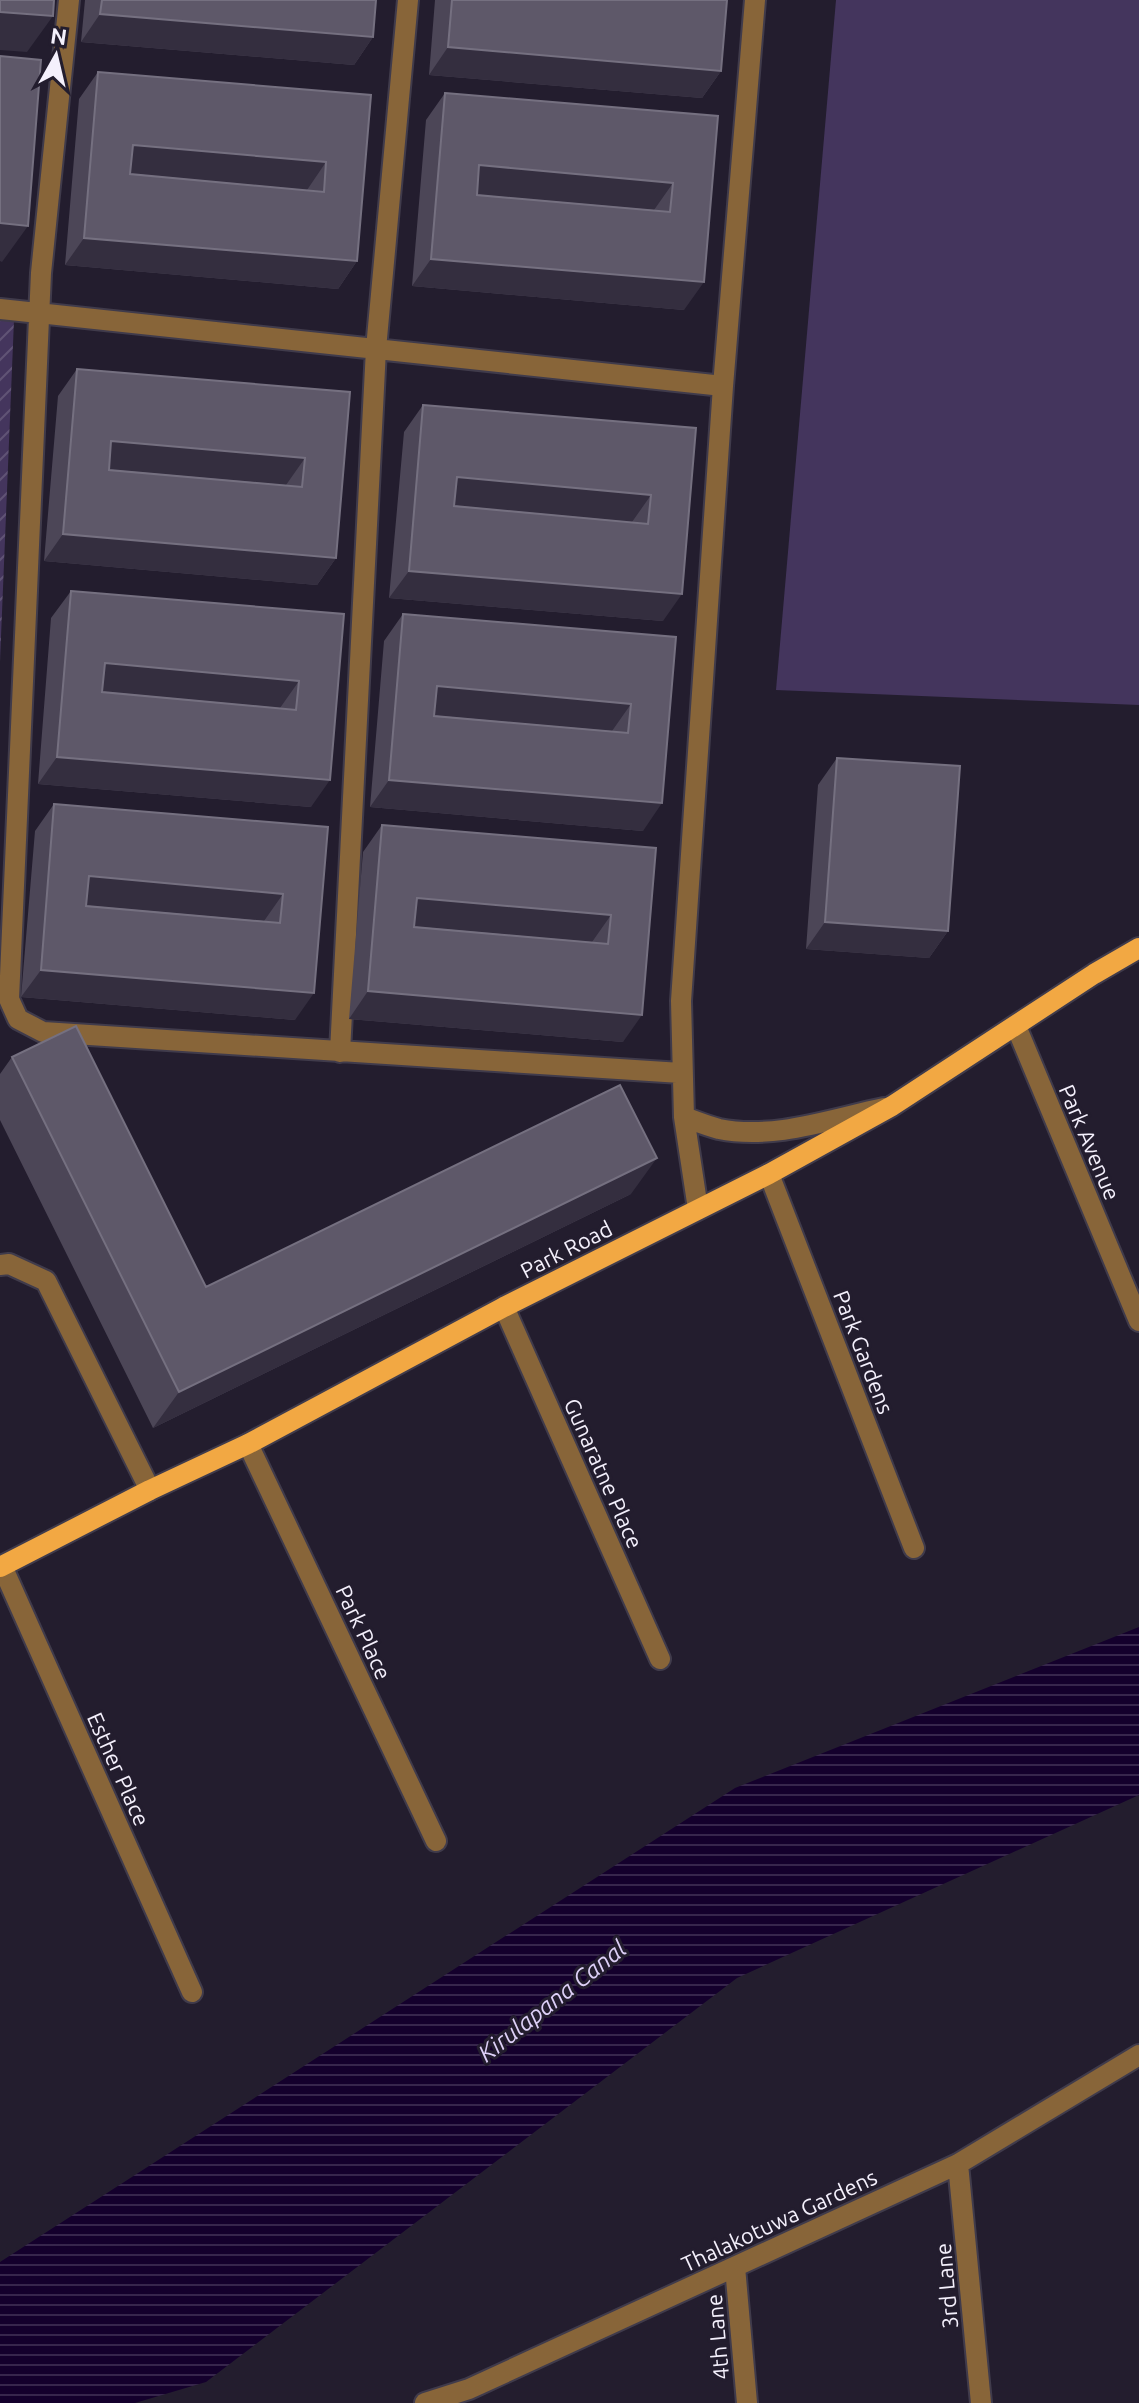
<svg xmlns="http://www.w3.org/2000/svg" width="1139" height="2403" font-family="Ubuntu,sans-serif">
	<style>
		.garden { fill: url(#garden-furrows) }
		.pitch { fill: #44355d }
		.water { fill: url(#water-rules) }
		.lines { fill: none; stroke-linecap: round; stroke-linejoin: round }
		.minor-casing { stroke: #403b4b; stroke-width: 24 }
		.major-casing { stroke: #403b4b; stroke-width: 24 }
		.minor { stroke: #886539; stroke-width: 20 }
		.major { stroke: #f2a843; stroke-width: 20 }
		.wall { fill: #4c4657 }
		.shaded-wall { fill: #342e3f }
		.building { fill: #5e5869; stroke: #757080; stroke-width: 2; fill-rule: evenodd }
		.labels { text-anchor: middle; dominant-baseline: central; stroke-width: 6; stroke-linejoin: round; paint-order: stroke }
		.street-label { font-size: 22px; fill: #f4f0fc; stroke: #231d2e }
		.water-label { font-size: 24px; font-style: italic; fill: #ddd0f7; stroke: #231d2e }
	</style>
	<defs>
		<pattern id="garden-furrows" width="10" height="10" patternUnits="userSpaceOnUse" patternTransform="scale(2)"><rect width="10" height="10" fill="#44355d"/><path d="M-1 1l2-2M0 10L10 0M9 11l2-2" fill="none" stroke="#605375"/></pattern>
		<pattern id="water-rules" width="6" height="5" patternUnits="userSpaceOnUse" patternTransform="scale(2)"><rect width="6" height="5" fill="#14002c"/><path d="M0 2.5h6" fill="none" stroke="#37264c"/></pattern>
	</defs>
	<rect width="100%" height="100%" fill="#231d2e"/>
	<!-- garden -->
	<path class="garden" d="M0,319l14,1 -14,341z"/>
	<!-- pitch -->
	<path class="pitch" d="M836,0h303v705l-363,-15z"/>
	<!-- water -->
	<path class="water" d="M1139,1627v168l-402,183 -531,404 -71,21h-135v-141l735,-474z"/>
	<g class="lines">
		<!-- minor casing -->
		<g class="minor-casing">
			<path id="minor" d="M69,0l-28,273 -32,726 9,20 25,13 638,41
				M0,309l723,77
				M1016,1026l123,295
				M340,1052l36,-703 32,-349
				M684,1117c11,4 23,9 35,12 55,11 112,-10 165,-21
				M769,1174l145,374
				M698,1209l-14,-92 -3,-116 42,-615 32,-386
				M0,1265l9,-1 37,17 104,209
				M504,1307l156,352
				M248,1444l188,397
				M2,1566l190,426
				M958,2164l23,239
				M735,2267l12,136
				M425,2403l44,-14 489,-225 181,-109"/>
		</g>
		<!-- major casing -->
		<g class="major-casing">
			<path id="major" d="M0,1567l150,-77 98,-46 256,-137 265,-133 123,-68 202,-132 45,-26"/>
		</g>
		<!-- minor -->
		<use href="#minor" class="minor"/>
		<!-- major -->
		<use href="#major" class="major"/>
	</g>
	<!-- wall -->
	<path class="wall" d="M85,0h291l-3,37 -19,28 -273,-23z
		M435,0h292l-6,71 -19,27 -273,-23z
		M98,72l273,23 -14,166 -19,28 -273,-24 14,-166z
		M445,93l273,23 -34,194 -272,-24 14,-166z
		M77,369l273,23 -14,166 -19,27 -273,-24 14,-165z
		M423,405l273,23 -33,193 -274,-23 15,-166z
		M71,591l273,23 -33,193 -273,-23 13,-166z
		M403,614l273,23 -33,194 -273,-24 14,-166z
		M837,758l111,173 -19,27 -123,-9 12,-164z
		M54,804l274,23 -33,193 -274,-23 14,-166z
		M382,825l274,23 -33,194 -274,-23 14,-167z
		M12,1057l194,230 425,-93 -478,234 -153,-308v-46z"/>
	<!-- shaded-wall -->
	<path class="shaded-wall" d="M0,12l53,4 -26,36 -27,-2z
		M100,14l273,23 -19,28 -273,-23z
		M448,47l273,24 -19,27 -273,-23z
		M133,145l193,17 -19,28 -194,-18z
		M479,165l194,18 -19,27 -194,-17z
		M0,223l28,3 -26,36 -2,-1z
		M84,238l273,23 -19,28 -273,-24z
		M431,259l273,23 -20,28 -272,-24z
		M111,441l194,17 -19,27 -194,-17z
		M457,477l194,18 -19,27 -194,-18z
		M63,534l273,24 -19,27 -273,-24z
		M409,571l273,23 -19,27 -274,-23z
		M105,663l194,18 -19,27 -194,-18z
		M437,686l194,18 -19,27 -194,-17z
		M57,757l273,23 -19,27 -273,-23z
		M389,780l273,23 -19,28 -273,-24z
		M89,876l194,18 -19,27 -194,-17z
		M417,898l194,17 -19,27 -194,-17z
		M825,922l123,9 -19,27 -123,-9z
		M41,970l273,23 -19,27 -274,-23z
		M368,991l274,24 -19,27 -274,-23z
		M657,1158l-26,36 -478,234 26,-36z"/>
	<!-- building -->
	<path class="building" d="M0,0h54l-1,16 -53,-4z
		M102,0h274l-3,37 -273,-23z
		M452,0h275l-6,71 -273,-24z
		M0,56l41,4 -13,166 -28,-3z
		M98,72l273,23 -14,166 -273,-23zM133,145l193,17 -2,30 -194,-18z
		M445,93l273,23 -14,166 -273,-23zM479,165l194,18 -3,29 -193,-17z
		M77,369l273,23 -14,166 -273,-24zM111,441l194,17 -3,29 -193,-17z
		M423,405l273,23 -14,166 -273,-23zM457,477l194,18 -3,29 -194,-18z
		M71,591l273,23 -14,166 -273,-23zM105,663l194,18 -3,29 -194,-18z
		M403,614l273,23 -14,166 -273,-23zM437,686l194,18 -3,29 -194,-17z
		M837,758l123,8 -12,165 -123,-9z
		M54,804l274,23 -14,166 -273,-23zM89,876l194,18 -3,29 -194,-17z
		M382,825l274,23 -14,167 -274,-24zM417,898l194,17 -3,29 -194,-17z
		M76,1026l130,261 414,-202 37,73 -478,234 -167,-335z"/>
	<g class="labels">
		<!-- street labels -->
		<g class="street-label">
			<text transform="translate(1090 1142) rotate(67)">Park Avenue</text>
			<text transform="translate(566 1249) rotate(-27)">Park Road</text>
			<text transform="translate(864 1352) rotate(69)">Park Gardens</text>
			<text transform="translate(604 1473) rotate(66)">Gunaratne Place</text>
			<text transform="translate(364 1632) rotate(65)">Park Place</text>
			<text transform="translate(119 1769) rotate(66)">Esther Place</text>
			<text transform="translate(779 2220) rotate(-25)">Thalakotuwa Gardens</text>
			<text transform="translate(946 2286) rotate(-95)">3rd Lane</text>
			<text transform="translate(717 2337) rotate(-95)">4th Lane</text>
		</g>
		<!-- water labels -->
		<g class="water-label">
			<text transform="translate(552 2001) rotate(-38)">Kirulapana Canal</text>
		</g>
	</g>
	<!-- north arrow -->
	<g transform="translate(56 56) rotate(8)" stroke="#231d2e" stroke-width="6" paint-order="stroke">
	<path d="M0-6L14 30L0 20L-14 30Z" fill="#f4f0fc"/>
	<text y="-12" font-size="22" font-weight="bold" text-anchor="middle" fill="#f4f0fc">N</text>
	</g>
</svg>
